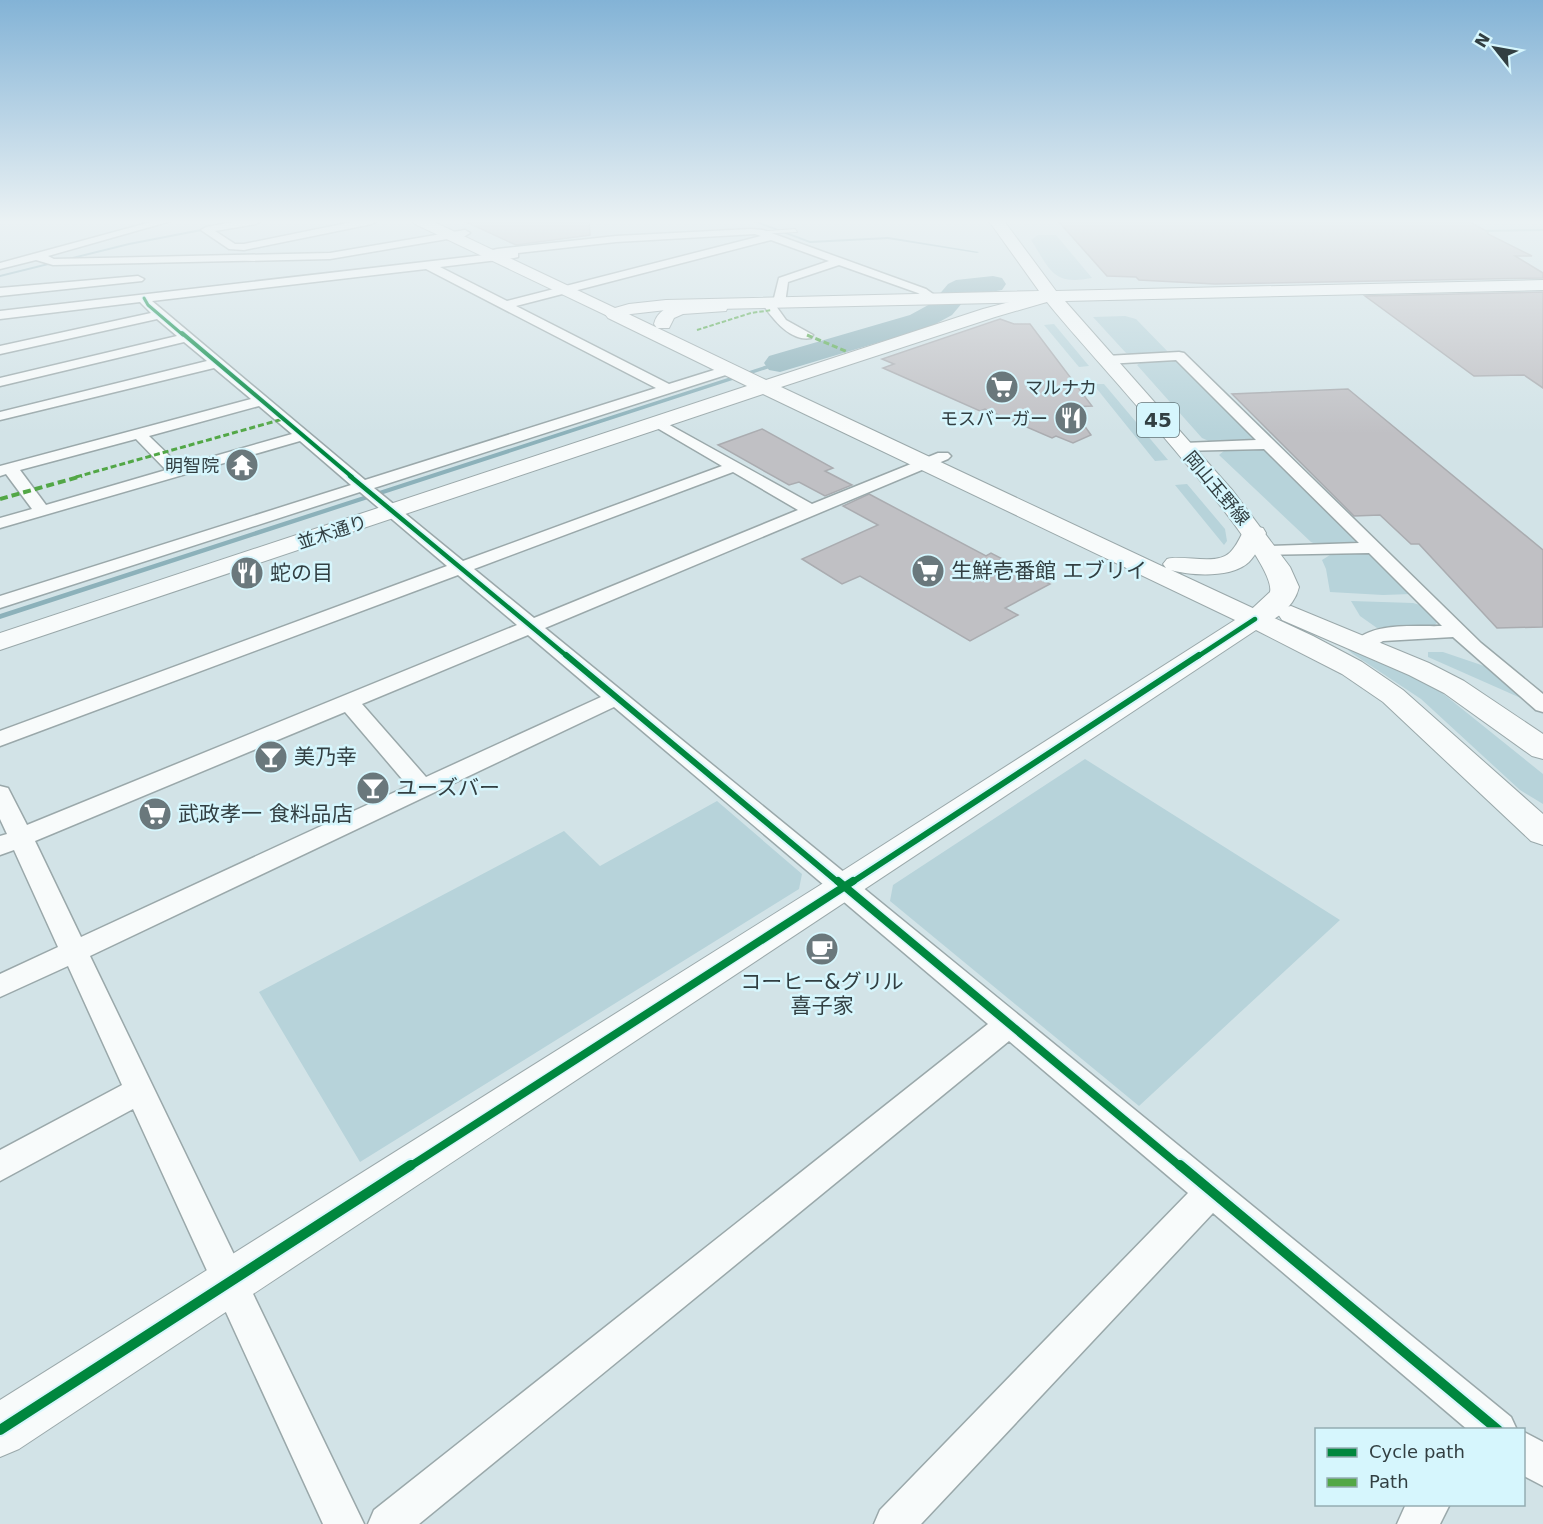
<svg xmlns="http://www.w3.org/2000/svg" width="1543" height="1524" font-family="'DejaVu Sans','Noto Sans JP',sans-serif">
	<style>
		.green { fill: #b7d3da }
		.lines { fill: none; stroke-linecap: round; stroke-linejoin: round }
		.stream { fill: #8cb1ba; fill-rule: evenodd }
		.river { fill: #8cb1ba; fill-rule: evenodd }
		.building { fill: #c0c0c4; stroke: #aaacb0; stroke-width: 1.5 }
		.lane-casing { stroke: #9aa8aa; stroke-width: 2 }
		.street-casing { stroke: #9aa8aa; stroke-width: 3 }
		.secondary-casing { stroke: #9aa8aa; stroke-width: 2 }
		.primary-casing { stroke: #9aa8aa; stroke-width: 2 }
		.lane { fill: #f8fbfb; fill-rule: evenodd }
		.street { fill: #f8fbfb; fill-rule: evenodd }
		.secondary { fill: #f8fbfb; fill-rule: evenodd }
		.primary { fill: #f8fbfb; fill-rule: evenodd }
		.quiet-far2 { stroke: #52a746; stroke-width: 2; stroke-dasharray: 4.5 2; stroke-linecap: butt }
		.quiet-far1 { stroke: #52a746; stroke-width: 3; stroke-dasharray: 6 3; stroke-linecap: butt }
		.quiet { stroke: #52a746; stroke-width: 4; stroke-dasharray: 8 4; stroke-linecap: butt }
		.cycleway-far5-casing { stroke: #d6f6fd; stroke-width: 5 }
		.cycleway-far4-casing { stroke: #d6f6fd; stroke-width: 6 }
		.cycleway-far3-casing { stroke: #d6f6fd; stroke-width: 8 }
		.cycleway-far2-casing { stroke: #d6f6fd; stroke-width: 10 }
		.cycleway-far1-casing { stroke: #d6f6fd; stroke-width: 11 }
		.cycleway-casing { stroke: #d6f6fd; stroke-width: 14 }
		.cycleway-far5 { stroke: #00873e; stroke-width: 3 }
		.cycleway-far4 { stroke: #00873e; stroke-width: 4 }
		.cycleway-far3 { stroke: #00873e; stroke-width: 4.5 }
		.cycleway-far2 { stroke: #00873e; stroke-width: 6 }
		.cycleway-far1 { stroke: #00873e; stroke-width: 8 }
		.cycleway { stroke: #00873e; stroke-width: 10 }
		.labels { text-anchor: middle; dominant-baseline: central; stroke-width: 5; stroke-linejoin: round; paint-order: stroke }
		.far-poi-label { font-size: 18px; fill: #323f42; stroke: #d6f6fd; text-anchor: end }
		.far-street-label { font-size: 18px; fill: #323f42; stroke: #d6f6fd }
		.shield { fill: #d6f6fd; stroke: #63767a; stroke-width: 1.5 }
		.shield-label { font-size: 20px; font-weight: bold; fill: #323f42 }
		.poi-label { font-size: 21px; fill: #323f42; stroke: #d6f6fd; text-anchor: start }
	</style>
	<rect width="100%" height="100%" fill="#d2e3e7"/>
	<!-- green -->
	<path class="green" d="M1038,235h18l36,43c-40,8 -42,-9 -61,-38z
		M1125,316l11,3 35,36h-39l-6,-2 -33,-36z
		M1054,324l35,42 -10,1 -35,-42z
		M1176,360l82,81 -47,1 -9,-4 -65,-73 6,-4z
		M1093,384h11l64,76 -13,1z
		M1266,447l96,98h-44l-7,-3 -92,-87 6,-5z
		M1187,484l38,45 2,12 -3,4 -49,-60z
		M1371,553l40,41 -28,1 -53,-3 -4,-23 -4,-9 8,-5z
		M1351,601l62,2 11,3 14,15 -3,4 -58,3 -17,-12z
		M1350,649l60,26 31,17 102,82v30l-23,-14 -99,-91 -68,-45 -5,-4z
		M1428,652h15l50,17 30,30 -95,-42z
		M1085,759l255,161 -201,186 -249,-205 3,-16z
		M717,801l85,73 -3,15 -439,273 -101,-170 305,-161 36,35z"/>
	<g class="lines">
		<!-- stream -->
		<path class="stream" d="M751,221h6l53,20 78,-4 91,15 -2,1 -89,-14 -78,4z
			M211,227l1,2 -83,16 -129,32v-2l129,-32z
			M1543,229v2l-68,1 -2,-1 2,-1z
			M780,361l2,1v2l-782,255v-5z"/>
		<!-- river -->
		<path class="river" d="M993,276l9,2 4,6 -4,6 -34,6 -16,19 -22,12 -150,45 -11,-2 -5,-7 5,-7 141,-41 22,-12 16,-19 8,-4z"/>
	</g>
	<!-- building -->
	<path class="building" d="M464,221h125l1,14 -74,10z
		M1058,221h410l20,11v2l44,22h-17l28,17v5l-328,6 -76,-4 -3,-3 -29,-1z
		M1543,292v96l-19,-13 -50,1 -109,-80z
		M1000,319l14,5h16l62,82 -21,1 20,28 -18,8 -17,-7 -4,2 -67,-29 -5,2 -97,-43 11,-4 -12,-5z
		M1348,389l195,161v77l-46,1 -78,-84h-8l-31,-29 -26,1 -122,-122z
		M762,429l71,39 -8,3 27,14 -27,11 -26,-14 -10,3 -71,-40z
		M869,494l117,62 5,-3 59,31 -45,24 13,7 -48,26 -110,-65 -18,8 -40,-25 76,-34 -35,-19z"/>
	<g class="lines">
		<!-- lane casing -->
		<g class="lane-casing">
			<path id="lane" d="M795,229l2,3 -38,2 -3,-2z"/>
		</g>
		<!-- street casing -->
		<g class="street-casing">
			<path id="street" d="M155,221h16l-123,35 6,3 276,-6 135,-23 5,3 -5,3 -135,23 -277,6 -17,-5 -36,9v-6z
				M239,221h22l-5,3 -41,7 20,13h9l113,-23h20l-5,3 -128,26 -15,-1 -28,-19 5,-3z
				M751,229l12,1 163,59 14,10 -6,4 -16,-10 -79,-28 -51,17 -3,21 -2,3h-7l10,14 27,15 -2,3c-21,4 -39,-20 -49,-35l6,-4 5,3 6,-24 50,-17 -58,-21 -255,66 153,78 61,-19 7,4 -2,3 -361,116 89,73 259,-95 -70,-41 -2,-3 7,-4 155,86 126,-51h10l3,3 -3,3 -403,169 966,789 6,13h-49l-255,-217 -292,311h-47l6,-14 308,-317 -179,-152 -590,483h-51l6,-14 614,-486 -374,-317 -524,249 274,568h-41l-190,-415 -133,72v-31l122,-65 -54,-119 -68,31v-23l58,-27 -44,-97 -14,5v-19l7,-2 -7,-15v-33l8,2 19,37 490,-200 -59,-50 -458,171v-15l447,-165 -87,-74 -360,116v-12l351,-111 -51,-44 -300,87v-10l32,-9 -26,-35 -6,2v-10l251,-67 -37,-31 -214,52v-8l207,-51 -23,-19 -184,44v-8l177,-42 -20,-17 -157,35v-8l151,-33 -11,-11 -140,17v-8l493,-57v-4l4,-1 119,-13zM755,234l6,2 -254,65 -67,-34 74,-9 4,-1v-4l98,-11zM426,269l230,119 -291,92 -213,-179zM259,406l33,28 -112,32 -31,-30zM136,439l30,31 -120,35 -26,-35zM733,472l65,38 -264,108 -60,-49zM528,635l73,62 -175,80 -64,-73zM345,712l63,74 -327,151 -46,-96z
				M138,276l6,3 -2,2 -142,15v-8z
				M1179,352l5,1 297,290 62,51v18l-7,-2 -83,-73 -70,4 -14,8h-14l-3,-4c17,-24 64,-18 90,-19l-73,-73 -108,2 -3,-4 3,-4 6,-1 92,-3 -95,-94 -85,2 -3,-3 3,-3 5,-2 72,-3 -80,-80 -70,4 -7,-4 7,-4z
				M1524,1432l19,10v44l-19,-10z
				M1406,1504h44l-10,20h-43z"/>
		</g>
		<!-- secondary casing -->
		<g class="secondary-casing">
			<path id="secondary" d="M1051,291l8,5 -2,3 -62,18 -214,70 385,181 -3,-4 4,-5c19,-5 53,9 66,-10 5,-6 8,-14 12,-21l9,-2 9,2 3,5c-5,10 -9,21 -17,29 -17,16 -57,14 -78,8l142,66 49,26 41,28 140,124v31l-12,-4 -148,-139 -41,-28 -86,-44 -1237,819 -19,8v-57l833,-523 402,-257 -472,-226 -763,256v-17l747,-247 -139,-68 -3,-4 3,-4h12l146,70 217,-71z
				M720,302l6,1 2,4 -2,4 -43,3 -9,4 -5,10h-12l-3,-4c6,-26 46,-21 66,-22z
				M1291,606l138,57 35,18 79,53v25l-11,-3 -88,-63 -35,-18 -127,-55 -4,-6 4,-6z"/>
		</g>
		<!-- primary casing -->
		<g class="primary-casing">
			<path id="primary" d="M413,221h19l183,87 14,-4 37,-4 373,-9 -50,-70h15l52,70 487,-11v10l-478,11 168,190 57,76 9,20c-5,22 -32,43 -54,38l-4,-6 29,-27c9,-37 -191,-248 -223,-290l-381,8 -35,4 -17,5 -199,-95z"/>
		</g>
		<!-- lane -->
		<use href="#lane" class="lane"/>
		<!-- street -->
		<use href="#street" class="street"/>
		<!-- secondary -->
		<use href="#secondary" class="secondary"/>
		<!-- primary -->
		<use href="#primary" class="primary"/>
		<!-- quiet-far2 -->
		<path class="quiet-far2" d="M697,330l54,-17 21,-3"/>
		<!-- quiet-far1 -->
		<path class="quiet-far1" d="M807,335l41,17
			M76,477l207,-58"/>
		<!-- quiet -->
		<path class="quiet" d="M0,499l82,-23"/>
		<!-- cycleway-far5 casing -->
		<g class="cycleway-far5-casing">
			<path id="cycleway-far5" d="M144,298l4,7 35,30"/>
		</g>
		<!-- cycleway-far4 casing -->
		<g class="cycleway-far4-casing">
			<path id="cycleway-far4" d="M182,333l170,144"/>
		</g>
		<!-- cycleway-far3 casing -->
		<g class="cycleway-far3-casing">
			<path id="cycleway-far3" d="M350,476l218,181
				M1197,657l58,-38"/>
		</g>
		<!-- cycleway-far2 casing -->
		<g class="cycleway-far2-casing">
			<path id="cycleway-far2" d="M566,655l273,228
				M851,883l348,-228"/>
		</g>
		<!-- cycleway-far1 casing -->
		<g class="cycleway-far1-casing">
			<path id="cycleway-far1" d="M838,881l343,286
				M409,1167l444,-286"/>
		</g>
		<!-- cycleway casing -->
		<g class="cycleway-casing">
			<path id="cycleway" d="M1180,1165l318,265
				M0,1430l411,-265"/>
		</g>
		<!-- cycleway-far5 -->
		<use href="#cycleway-far5" class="cycleway-far5"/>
		<!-- cycleway-far4 -->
		<use href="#cycleway-far4" class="cycleway-far4"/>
		<!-- cycleway-far3 -->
		<use href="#cycleway-far3" class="cycleway-far3"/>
		<!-- cycleway-far2 -->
		<use href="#cycleway-far2" class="cycleway-far2"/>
		<!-- cycleway-far1 -->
		<use href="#cycleway-far1" class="cycleway-far1"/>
		<!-- cycleway -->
		<use href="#cycleway" class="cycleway"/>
	</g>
	<!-- sky -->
	<linearGradient id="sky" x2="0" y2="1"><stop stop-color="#83b3d6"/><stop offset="0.51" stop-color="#ebf2f4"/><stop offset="1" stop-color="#ebf2f4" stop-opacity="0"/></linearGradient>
	<rect width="1543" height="434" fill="url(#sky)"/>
	<!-- icons -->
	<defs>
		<g id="supermarket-disc" transform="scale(1.725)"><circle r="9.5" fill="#6a787c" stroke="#d6f6fd"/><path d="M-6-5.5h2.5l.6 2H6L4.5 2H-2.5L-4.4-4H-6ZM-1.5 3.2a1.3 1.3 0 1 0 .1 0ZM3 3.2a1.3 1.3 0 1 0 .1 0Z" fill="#fff"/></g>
		<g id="restaurant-disc" transform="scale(1.725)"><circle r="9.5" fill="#6a787c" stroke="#d6f6fd"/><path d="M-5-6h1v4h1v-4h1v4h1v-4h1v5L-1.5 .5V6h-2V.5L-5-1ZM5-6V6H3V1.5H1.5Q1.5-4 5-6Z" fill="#fff"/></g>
		<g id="temple-disc" transform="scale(1.725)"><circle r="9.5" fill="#6a787c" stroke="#d6f6fd"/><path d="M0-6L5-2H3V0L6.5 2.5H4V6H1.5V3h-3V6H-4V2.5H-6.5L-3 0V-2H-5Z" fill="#fff"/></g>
		<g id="bar-disc" transform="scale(1.725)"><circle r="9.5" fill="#6a787c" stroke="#d6f6fd"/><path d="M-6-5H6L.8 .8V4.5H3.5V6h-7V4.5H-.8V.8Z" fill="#fff"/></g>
		<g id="cafe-disc" transform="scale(1.725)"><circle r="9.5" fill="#6a787c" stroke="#d6f6fd"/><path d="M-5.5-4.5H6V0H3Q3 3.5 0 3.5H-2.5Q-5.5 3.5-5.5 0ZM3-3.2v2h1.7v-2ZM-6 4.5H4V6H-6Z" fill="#fff"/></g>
	</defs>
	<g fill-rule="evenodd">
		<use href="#supermarket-disc" x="1002" y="387"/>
		<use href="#restaurant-disc" x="1071" y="418"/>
		<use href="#temple-disc" x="242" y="465"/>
		<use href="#supermarket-disc" x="928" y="571"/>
		<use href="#restaurant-disc" x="247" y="573"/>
		<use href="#bar-disc" x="271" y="757"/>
		<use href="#bar-disc" x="373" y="788"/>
		<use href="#supermarket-disc" x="155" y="814"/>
		<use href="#cafe-disc" x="822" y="949"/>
	</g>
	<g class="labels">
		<!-- far-poi labels -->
		<g class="far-poi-label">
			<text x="1025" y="387" text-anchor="start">マルナカ</text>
			<text x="1048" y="418">モスバーガー</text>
			<text x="219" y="465">明智院</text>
		</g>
		<!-- far-street labels -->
		<g class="far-street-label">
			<text transform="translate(1217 488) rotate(50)">岡山玉野線</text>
			<text transform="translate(332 532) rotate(-18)">並木通り</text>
		</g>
		<!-- shield labels -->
		<rect class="shield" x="1137" y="403" width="42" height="34" rx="4.5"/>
		<g class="shield-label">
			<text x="1158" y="420">45</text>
		</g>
		<!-- poi labels -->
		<g class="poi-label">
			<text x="951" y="571">生鮮壱番館 エブリイ</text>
			<text x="270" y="573">蛇の目</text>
			<text x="294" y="757">美乃幸</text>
			<text x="396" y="788">ユーズバー</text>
			<text x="178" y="814">武政孝一 食料品店</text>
			<text x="822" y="982" text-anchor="middle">コーヒー&amp;グリル<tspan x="822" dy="24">喜子家</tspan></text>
		</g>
	</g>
	<!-- legend -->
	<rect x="1315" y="1428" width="210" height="78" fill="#d6f6fd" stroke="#94adb2" stroke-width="1.5"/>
	<rect x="1327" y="1448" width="30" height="9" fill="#00873e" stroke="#94adb2" stroke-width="1.5"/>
	<text x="1369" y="1458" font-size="18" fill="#323f42">Cycle path</text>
	<rect x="1327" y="1478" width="30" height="9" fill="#52a746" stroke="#94adb2" stroke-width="1.5"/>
	<text x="1369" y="1488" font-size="18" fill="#323f42">Path</text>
	<!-- north arrow -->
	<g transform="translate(1495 48) rotate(301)" stroke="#d6f6fd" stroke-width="4.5" paint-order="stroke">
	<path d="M0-4.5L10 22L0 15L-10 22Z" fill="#323f42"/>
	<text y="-9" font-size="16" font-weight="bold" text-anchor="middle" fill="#323f42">N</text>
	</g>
</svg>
